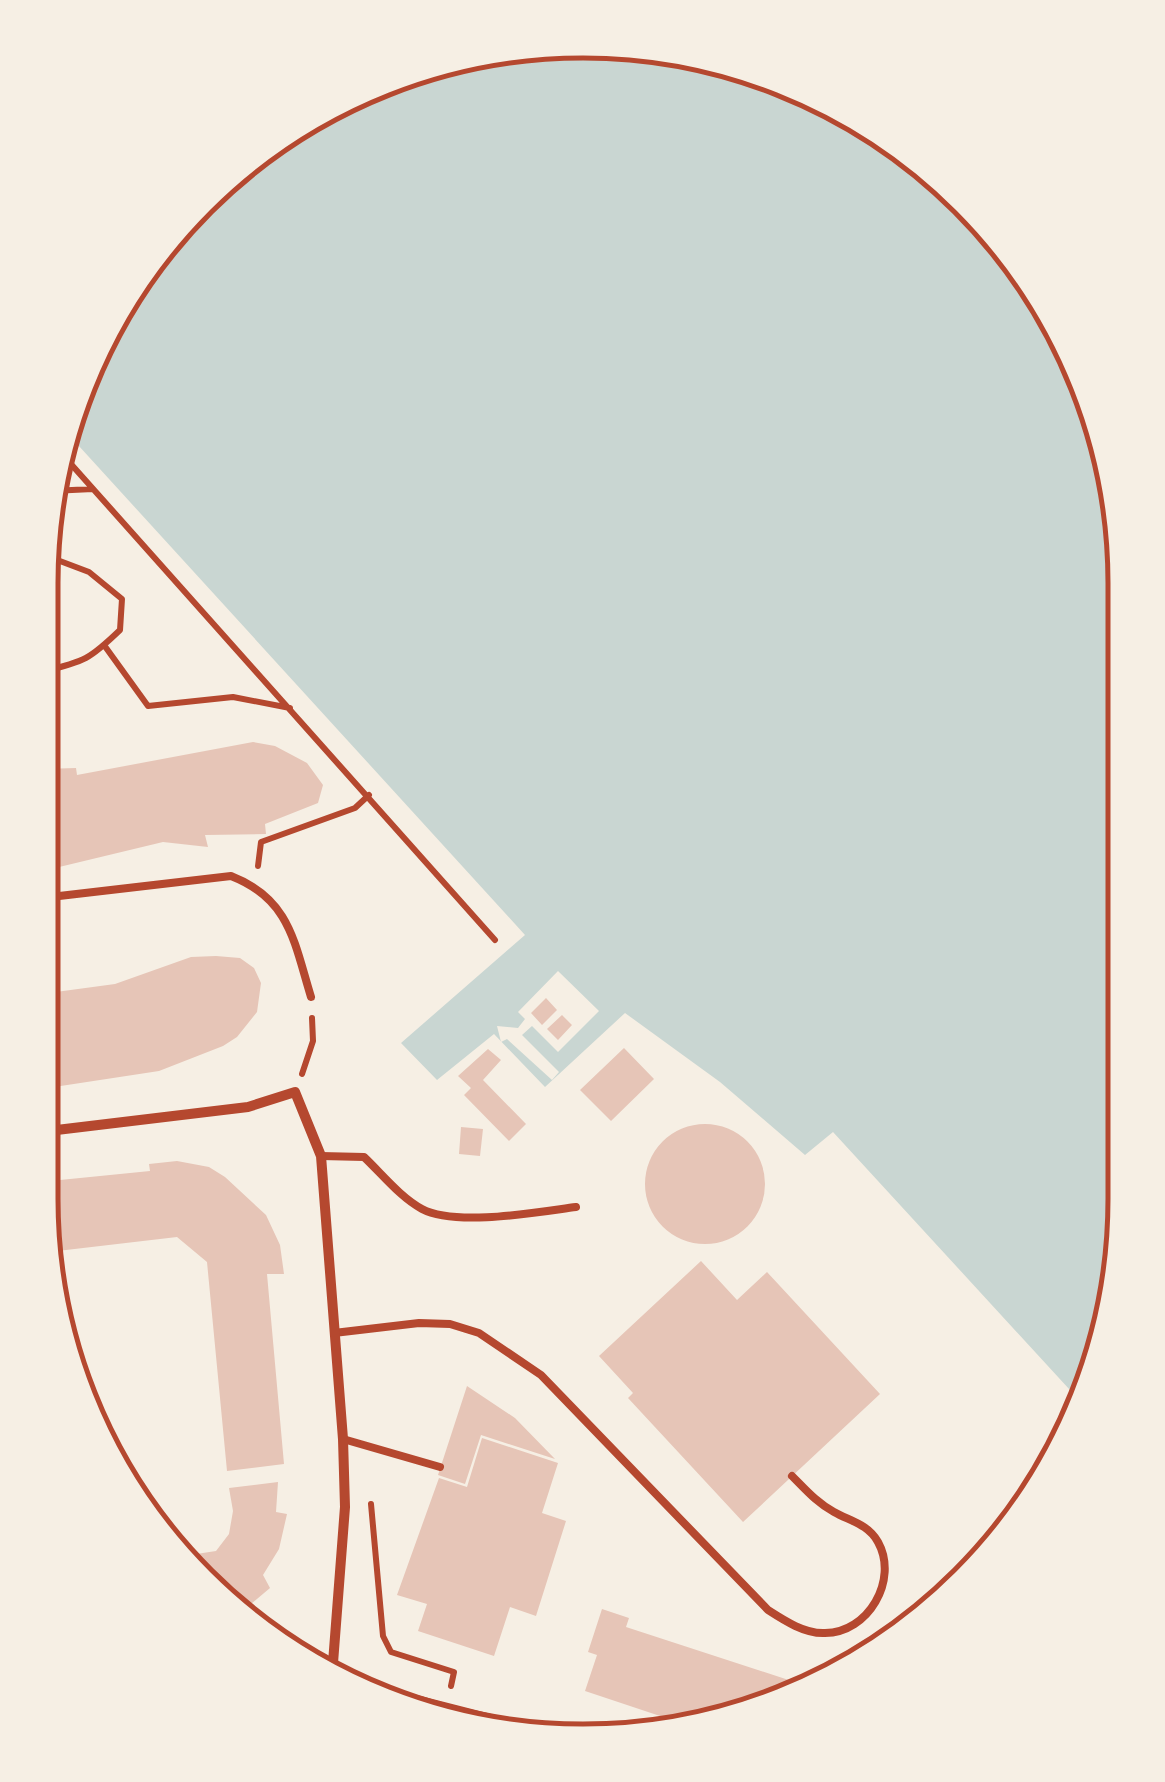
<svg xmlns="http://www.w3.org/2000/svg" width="1165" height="1782" font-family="Georgia,serif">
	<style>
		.water { fill: #c9d6d2 }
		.pier { fill: #f6efe4 }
		.building { fill: #e6c5b7 }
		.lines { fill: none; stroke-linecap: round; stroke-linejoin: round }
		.path { stroke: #b5482f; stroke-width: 6 }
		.service { stroke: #b5482f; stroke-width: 8 }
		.minor { stroke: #b5482f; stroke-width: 10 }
		.primary { stroke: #b5482f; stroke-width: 25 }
		.rim { fill: none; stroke: #b5482f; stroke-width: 5 }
	</style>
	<rect width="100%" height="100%" fill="#f6efe4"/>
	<!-- water -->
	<path class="water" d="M548,41l209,28 184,106 128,168 55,205 -4,723 -39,131 -248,-270 -28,23 -85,-73 -95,-69 -80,74 -51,-53 -57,46 -36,-37 124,-108 -457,-501 28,-91 79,-119 168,-128z"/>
	<!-- pier -->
	<path class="pier" d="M558,971l41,40 -41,41 -26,-26 -10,9 37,37 -7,8 -45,-41 -6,3 -4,-16 21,2 7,-9 -7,-7z"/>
	<!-- building -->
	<path class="building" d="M253,742l22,4 32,17 16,22 -5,18 -53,21 1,10 -61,1 3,12 -45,-5 -108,26v8l-13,-2 1,-105 33,-1 1,7z
		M216,956l24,2 14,10 7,15 -4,29 -20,25 -14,9 -64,25 -118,18v-95l74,-10 76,-27z
		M546,998l11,12 -15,15 -11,-12z
		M562,1015l10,10 -14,15 -11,-11z
		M624,1048l30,31 -43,42 -31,-31z
		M488,1049l13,11 -18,20 43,44 -17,17 -45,-46 7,-7 -13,-12z
		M645 1184a60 60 0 1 1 120 0a60 60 0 1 1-120 0Z
		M461,1127l22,2 -3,27 -21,-2z
		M177,1161l32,6 16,10 41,38 14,30 4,29h-17l17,190 -57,7 -20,-209 -30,-25 -128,15 -9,-70 110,-11 -1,-7z
		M701,1261l36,39 30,-28 113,122 -137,128 -115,-124 5,-5 -34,-37z
		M467,1386l48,32 40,41 -74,-24 -16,49 -27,-9z
		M100,1411l2,30 -14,-29z
		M482,1438l76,25 -16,50 24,8 -30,95 -26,-9 -16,49 -76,-25 9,-27 -30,-9 42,-117 28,9z
		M278,1482l-2,30 11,2 -8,35 -16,26 7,13 -32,27 -55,-59 33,-5 13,-17 4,-23 -4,-23z
		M602,1609l27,9 -3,9 184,60 -88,37 -29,3 -108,-36 12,-36 -9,-3z"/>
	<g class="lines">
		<!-- path -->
		<path class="path" d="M62,454l433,486
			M51,491l42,-2
			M104,645l44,61 85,-9 57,11
			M44,671c40,-9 46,-12 76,-41l2,-31 -33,-27 -45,-17
			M258,866l3,-24 94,-34 14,-13
			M302,1074l11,-33 -1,-23
			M371,1504l12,132 8,16 63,20 -3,14"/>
		<!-- service -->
		<path class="service" d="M42,898l189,-22c59,23 63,66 80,121
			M321,1156l43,1c18,17 36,40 58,52 34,18 116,3 154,-2
			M334,1333l85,-10 31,1 29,9 62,42 227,235c17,11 37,24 57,23 43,0 74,-53 53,-91 -10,-18 -28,-21 -44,-30 -17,-9 -29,-23 -42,-36
			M343,1439l97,28"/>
		<!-- minor -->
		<path class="minor" d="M40,1132l208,-25 47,-15 26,64 22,283 2,68 -13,169"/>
		<!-- primary -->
		<path class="primary" d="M363,1694l176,45"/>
	</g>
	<!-- crop -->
	<path d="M0 0H1165V1782H0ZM583 58H583A525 525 0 0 1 1108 583V1199A525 525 0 0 1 583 1724H583A525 525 0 0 1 58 1199V583A525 525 0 0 1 583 58Z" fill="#f6efe4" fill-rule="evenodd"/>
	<path class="rim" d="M583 58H583A525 525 0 0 1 1108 583V1199A525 525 0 0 1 583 1724H583A525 525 0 0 1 58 1199V583A525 525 0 0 1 583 58Z"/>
</svg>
